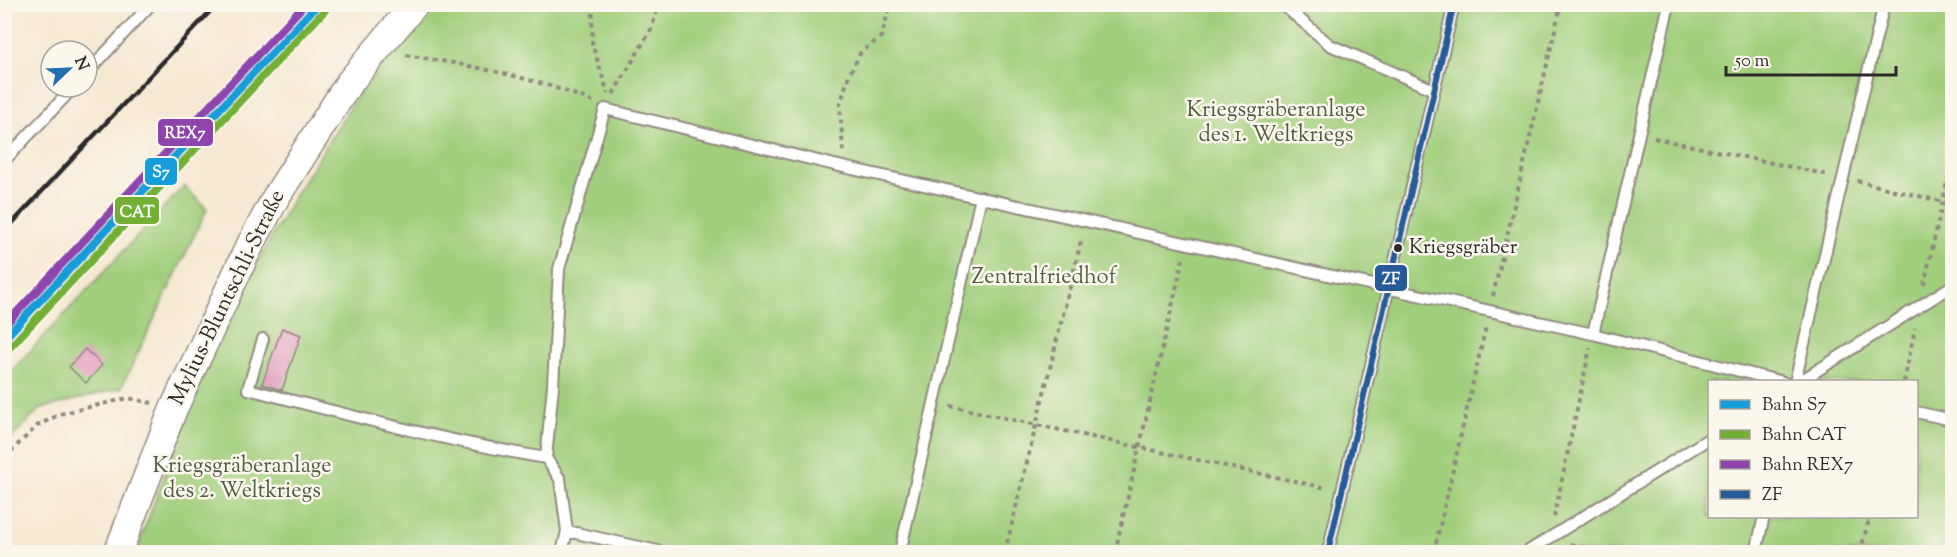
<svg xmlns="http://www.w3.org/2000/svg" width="1957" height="557" font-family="'Sorts Mill Goudy',serif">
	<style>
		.green { fill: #a2cf7d; stroke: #667d54; stroke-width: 1.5; fill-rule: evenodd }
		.building { fill: #e195be }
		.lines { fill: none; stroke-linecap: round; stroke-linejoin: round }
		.lane-casing { stroke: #908a7e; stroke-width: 14 }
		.secondary-casing { stroke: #908a7e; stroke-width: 30 }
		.path { stroke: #908a7e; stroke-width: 4; stroke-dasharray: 4.5 4.5; stroke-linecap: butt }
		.lane { stroke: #fff; stroke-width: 10 }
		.secondary { stroke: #fff; stroke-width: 27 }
		.rail { stroke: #2b2b2b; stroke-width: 4.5 }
		.bus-1-casing { stroke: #fbf7ec; stroke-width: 10 }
		.bus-1 { stroke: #265a98; stroke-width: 6 }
		.rail-1-casing { stroke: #fbf7ec; stroke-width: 12 }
		.rail-2-casing { stroke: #fbf7ec; stroke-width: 12 }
		.rail-3-casing { stroke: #fbf7ec; stroke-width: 12 }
		.rail-1 { stroke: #159dd9; stroke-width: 8 }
		.rail-2 { stroke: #73ae35; stroke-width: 8 }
		.rail-3 { stroke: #8e44ad; stroke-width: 8 }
		.bus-dot { fill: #2b2b2b; stroke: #fbf7ec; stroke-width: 2 }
		.labels { text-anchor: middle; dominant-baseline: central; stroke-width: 5; stroke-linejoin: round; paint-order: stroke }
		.bus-label { font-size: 20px; fill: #2b2b2b; stroke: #fbf7ec; text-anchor: start }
		.park-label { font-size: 22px; fill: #4f5c44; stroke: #fbf7ec }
		.street-label { font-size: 22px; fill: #2b2b2b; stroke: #fbf7ec }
		.line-badge { stroke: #fbf7ec; stroke-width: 2 }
		.badge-label { font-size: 16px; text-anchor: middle; font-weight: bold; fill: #fff }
	</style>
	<rect width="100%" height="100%" fill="#fbf7ec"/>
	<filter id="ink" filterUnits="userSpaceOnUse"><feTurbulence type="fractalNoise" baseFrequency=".0167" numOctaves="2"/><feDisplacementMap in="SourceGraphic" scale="12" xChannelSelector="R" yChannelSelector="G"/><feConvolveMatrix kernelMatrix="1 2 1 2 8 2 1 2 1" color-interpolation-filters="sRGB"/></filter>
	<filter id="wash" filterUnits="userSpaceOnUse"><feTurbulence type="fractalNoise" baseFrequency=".008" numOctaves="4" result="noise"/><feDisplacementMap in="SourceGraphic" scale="24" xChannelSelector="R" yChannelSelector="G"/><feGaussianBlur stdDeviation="1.35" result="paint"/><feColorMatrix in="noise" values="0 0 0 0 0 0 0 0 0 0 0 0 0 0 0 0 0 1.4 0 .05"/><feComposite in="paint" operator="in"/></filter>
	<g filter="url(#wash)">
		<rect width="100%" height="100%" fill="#f6e8d2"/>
		<!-- green -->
		<path class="green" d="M431,5h1521v547h-1816l59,-160 51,-109 49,-88 64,-102zM1710,382h206v134h-206z
			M184,186l23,23 -86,179 -81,21 -35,36v-67z"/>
		<g id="blocks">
			<!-- building -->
			<path class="building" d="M282,328l19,7 -19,55 -20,-6z
				M85,349l17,16 -16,18 -17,-16z"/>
		</g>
	</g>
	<g filter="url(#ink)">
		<use href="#blocks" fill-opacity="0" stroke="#908a7e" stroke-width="1.5"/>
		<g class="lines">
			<!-- lane casing -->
			<g class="lane-casing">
				<path id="lane" d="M1282,4l48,41 104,45
					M87,73l64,-69
					M4,161l70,-74
					M1593,334l76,-330
					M263,339l-15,50c99,26 197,52 298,69
					M1795,382l89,-378
					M1799,382l153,-96
					M1916,412l36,8
					M567,531l95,21
					M562,552l5,-21 -7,-52 -14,-21 7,-72 6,-117 46,-160 238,58 750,167 190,48
					M900,552l81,-355
					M1328,552l126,-548
					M1527,552l183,-114
					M1756,552l8,-36"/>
			</g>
			<!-- secondary casing -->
			<g class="secondary-casing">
				<path id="secondary" d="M118,552l55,-142 74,-159 29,-54 73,-114 66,-79"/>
			</g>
			<!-- path -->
			<path class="path" d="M593,4l-1,39 16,51
				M406,55c62,10 129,22 187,47
				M613,94l38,-64 8,-26
				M1654,138l175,37
				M843,151l-3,-46 9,-30 12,-23 20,-15 8,-27 6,-6
				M1857,181l95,23
				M1924,285l28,-125
				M1493,296l68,-292
				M1904,382l11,-54
				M950,406l376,82
				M4,458l33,-32 23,-12 68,-16 24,5
				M1554,517l36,-169
				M1570,544l31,8
				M1005,552l77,-315
				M1115,552l68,-293
				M1434,552l52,-226
				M1860,552l10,-36"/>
			<!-- lane -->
			<use href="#lane" class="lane"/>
			<!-- secondary -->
			<use href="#secondary" class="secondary"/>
			<!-- rail -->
			<path class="rail" d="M4,232l213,-228"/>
			<!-- bus-1 casing -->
			<g class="bus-1-casing">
				<path id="bus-1" d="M1328,552l126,-548"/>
			</g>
			<!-- bus-1 -->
			<use href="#bus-1" class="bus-1"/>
			<!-- rail-1 casing -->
			<g class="rail-1-casing">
				<path id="rail-1" d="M4,339l314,-335"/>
			</g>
			<!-- rail-2 casing -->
			<g class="rail-2-casing">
				<path id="rail-2" d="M11,346l314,-336"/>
			</g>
			<!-- rail-3 casing -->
			<g class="rail-3-casing">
				<path id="rail-3" d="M4,326l301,-322"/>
			</g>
			<!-- rail-1 -->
			<use href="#rail-1" class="rail-1"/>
			<!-- rail-2 -->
			<use href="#rail-2" class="rail-2"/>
			<!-- rail-3 -->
			<use href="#rail-3" class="rail-3"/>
		</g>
	</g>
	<!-- markers -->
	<circle class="bus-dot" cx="1398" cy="248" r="5"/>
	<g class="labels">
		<!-- bus labels -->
		<g class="bus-label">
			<text x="1409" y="248">Kriegsgräber</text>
		</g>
		<!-- park labels -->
		<g class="park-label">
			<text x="1276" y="111">Kriegsgräberanlage<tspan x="1276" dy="25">des 1. Weltkriegs</tspan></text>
			<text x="1044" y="278">Zentralfriedhof</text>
			<text x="242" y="467">Kriegsgräberanlage<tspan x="242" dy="25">des 2. Weltkriegs</tspan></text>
		</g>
		<!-- street labels -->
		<g class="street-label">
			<text transform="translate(228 298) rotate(-64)">Mylius-Bluntschli-Straße</text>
		</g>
	</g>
	<g class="line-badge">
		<rect x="157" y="118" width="57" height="29" rx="6" fill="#8e44ad"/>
		<rect x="144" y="157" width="34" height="29" rx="6" fill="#159dd9"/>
		<rect x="114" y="196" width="46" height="29" rx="6" fill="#73ae35"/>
		<rect x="1374" y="264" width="34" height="28" rx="6" fill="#265a98"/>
	</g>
	<g class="badge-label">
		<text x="185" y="138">REX7</text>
		<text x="161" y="177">S7</text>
		<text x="137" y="217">CAT</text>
		<text x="1391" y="284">ZF</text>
	</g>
	<!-- margin -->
	<rect width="1957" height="557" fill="none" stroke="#fbf7ec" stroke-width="24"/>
	<!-- legend -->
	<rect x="1708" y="380" width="210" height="138" fill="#fbf7ec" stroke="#a8a59f" stroke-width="1.5"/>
	<rect x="1720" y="400" width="30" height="9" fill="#159dd9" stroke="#a8a59f" stroke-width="1.5"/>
	<text x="1762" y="410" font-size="18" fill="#2b2b2b">Bahn S7</text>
	<rect x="1720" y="430" width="30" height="9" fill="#73ae35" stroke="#a8a59f" stroke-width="1.5"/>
	<text x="1762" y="440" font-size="18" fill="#2b2b2b">Bahn CAT</text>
	<rect x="1720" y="460" width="30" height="9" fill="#8e44ad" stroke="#a8a59f" stroke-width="1.5"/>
	<text x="1762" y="470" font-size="18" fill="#2b2b2b">Bahn REX7</text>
	<rect x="1720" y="490" width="30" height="9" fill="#265a98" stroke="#a8a59f" stroke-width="1.5"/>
	<text x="1762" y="500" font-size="18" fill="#2b2b2b">ZF</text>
	<!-- north arrow -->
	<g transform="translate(69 69) rotate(67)"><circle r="28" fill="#fbf7ec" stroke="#a8a59f" stroke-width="1.5"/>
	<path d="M0-4.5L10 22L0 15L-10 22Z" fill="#1f6fb2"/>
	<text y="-9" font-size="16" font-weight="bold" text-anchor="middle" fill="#2b2b2b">N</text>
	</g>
	<!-- scale -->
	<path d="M1726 66v9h170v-9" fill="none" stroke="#2b2b2b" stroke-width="3"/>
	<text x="1735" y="66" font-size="18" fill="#2b2b2b" stroke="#fbf7ec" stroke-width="4.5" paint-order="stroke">50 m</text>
</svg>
